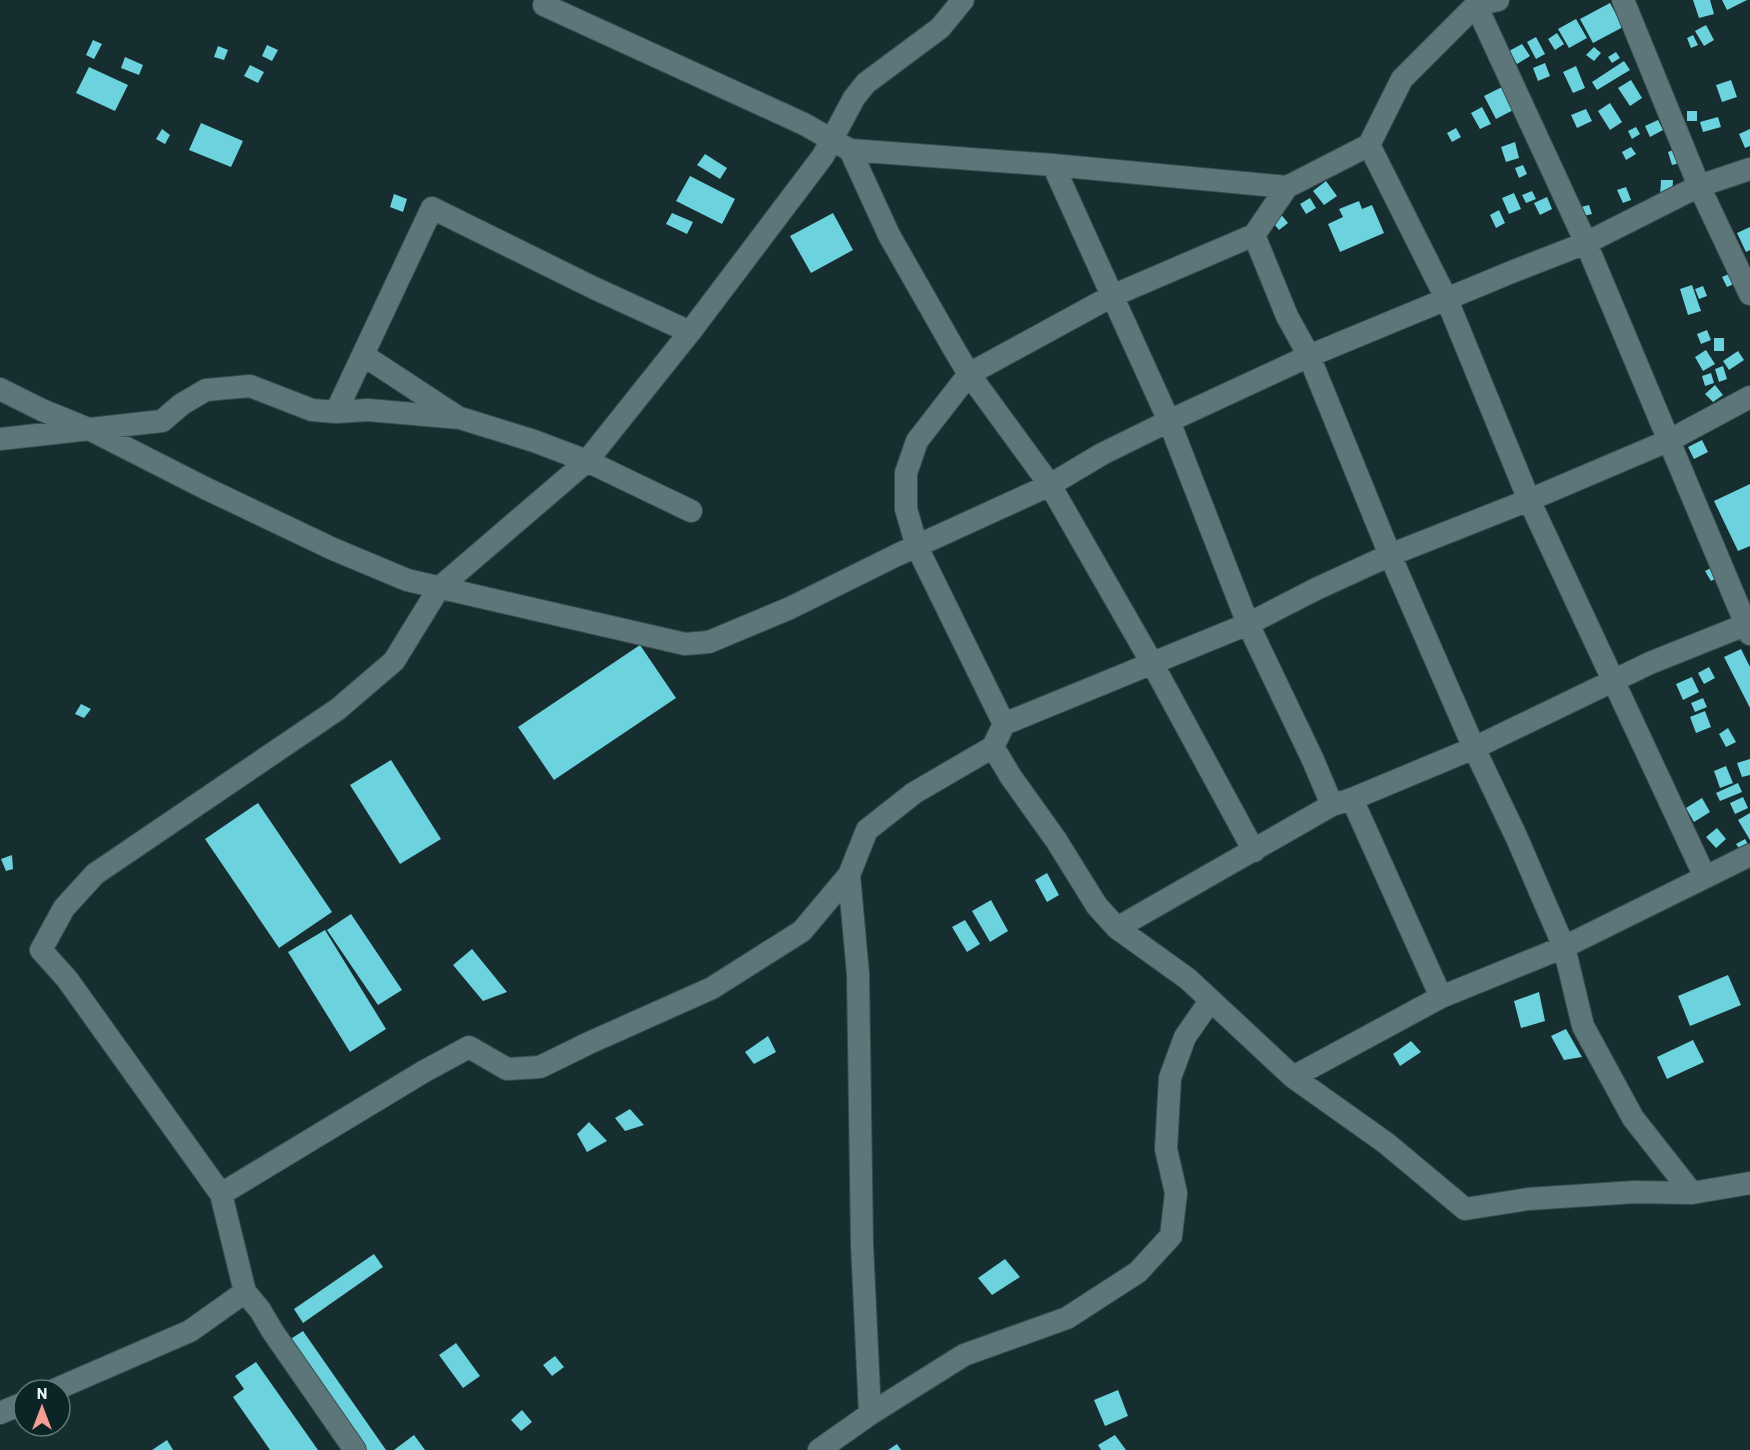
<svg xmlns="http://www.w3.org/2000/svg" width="1750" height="1450" font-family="Barlow,sans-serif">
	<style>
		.building { fill: #6cd2dd }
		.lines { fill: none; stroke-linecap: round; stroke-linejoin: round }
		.minor-casing { stroke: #384c4e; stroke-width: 24 }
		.minor { stroke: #5c7679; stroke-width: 22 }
	</style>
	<rect width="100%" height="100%" fill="#162e30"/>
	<!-- building -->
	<path class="building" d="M1693,0h17l4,14 -15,4z
		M1722,0h25l-20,10z
		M1610,3l13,24 -30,16 -13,-24z
		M1576,19l11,19 -18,10 -11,-19z
		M1706,25l8,15 -10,6 -9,-15z
		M1557,33l7,11 -9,6 -7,-11z
		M1693,35l5,10 -7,3 -4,-10z
		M1536,37l9,17 -9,5 -9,-17z
		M93,40l9,4 -8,15 -8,-4z
		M1522,44l8,12 -13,8 -8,-13z
		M267,45l11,5 -6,11 -10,-5z
		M218,46l10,4 -4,10 -10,-3z
		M1594,47l7,6 -7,8 -8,-6z
		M1616,52l4,6 -8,5 -4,-6z
		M125,57l18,8 -4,10 -18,-7z
		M1624,61l6,9 -33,20 -5,-8z
		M1545,63l5,13 -12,5 -5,-13z
		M250,65l14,7 -6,11 -14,-7z
		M1576,66l9,22 -12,5 -10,-21z
		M89,67l39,18 -13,26 -39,-18z
		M1631,80l11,18 -12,8 -12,-18z
		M1731,80l6,17 -15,5 -6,-17z
		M1508,84l11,23 -23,12 -12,-23z
		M1610,103l12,19 -12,8 -12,-19z
		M1482,107l9,17 -11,5 -9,-16z
		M1586,109l6,12 -15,7 -6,-13z
		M1687,111h10v10h-10z
		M1718,117l3,10 -18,5 -3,-10z
		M1658,120l5,10 -13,7 -5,-11z
		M201,123l42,18 -12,26 -42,-17z
		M1636,127l4,7 -8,5 -4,-8z
		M1456,128l5,9 -9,5 -5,-9z
		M162,129l8,6 -5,9 -9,-5z
		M1750,129v17l-5,2 -6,-14z
		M1515,142l4,16 -13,4 -5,-15z
		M1631,147l5,7 -10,6 -4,-8z
		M1679,148l5,14 -12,3 -4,-13z
		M705,154l22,14 -7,11 -23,-14z
		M1523,165l4,9 -8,4 -4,-10z
		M690,176l45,23 -13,25 -46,-23z
		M1661,180h12l-1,18 -12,-1z
		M1326,181l11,15 -13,9 -11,-14z
		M1626,187l5,13 -8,3 -6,-13z
		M1532,191l4,8 -10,4 -4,-8z
		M1514,193l7,16 -12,5 -7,-16z
		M394,194l13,5 -4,13 -13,-5z
		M1547,197l5,12 -12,6 -6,-12z
		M1310,198l6,10 -10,6 -6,-10z
		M1359,201l3,8 10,-4 12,28 -44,19 -12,-28 15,-7 -4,-8z
		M1589,205l3,9 -9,2 -2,-9z
		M1499,210l6,13 -9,5 -6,-13z
		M1279,212l9,11 -9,7 -9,-11z
		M672,213l21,9 -6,12 -21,-10z
		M833,213l20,37 -42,23 -21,-37z
		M1750,227v23l-4,2 -9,-19z
		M1734,272l4,10 -11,5 -5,-10z
		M1692,285l9,26 -13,4 -8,-26z
		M1703,286l4,10 -8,3 -4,-10z
		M1707,330l4,10 -10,4 -4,-10z
		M1714,338h10v13h-10z
		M1706,350l9,14 -12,7 -8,-14z
		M1738,351l6,9 -15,10 -6,-9z
		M1723,366l4,13 -8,3 -4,-13z
		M1711,373l3,10 -9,3 -3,-10z
		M1715,385l8,10 -10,7 -8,-8z
		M1702,440l6,12 -14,7 -6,-12z
		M1750,484v62l-12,5 -24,-50z
		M1713,567l6,10 -8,4 -6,-10z
		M640,645l36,53 -122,82 -36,-53z
		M1741,649l9,18v41l-26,-51z
		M1709,667l6,11 -11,6 -6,-11z
		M1692,677l7,15 -16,8 -7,-16z
		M1703,698l4,9 -12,5 -4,-9z
		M81,704l10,5 -7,9 -9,-4z
		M1705,711l6,16 -15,6 -6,-16z
		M1728,728l8,14 -10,5 -7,-13z
		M1750,759v16l-8,2 -5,-14z
		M391,760l50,79 -41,25 -50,-79z
		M1726,766l7,17 -13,5 -6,-17z
		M1738,783l4,9 -22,9 -4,-8z
		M1743,797l5,11 -13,6 -5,-11z
		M1702,798l8,14 -16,10 -8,-14z
		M258,803l74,109 -53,36 -74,-109z
		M1750,813v27l-12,-20z
		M1717,828l9,11 -10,9 -10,-11z
		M1745,839l4,7 -8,5 -5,-7z
		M12,855l1,14 -7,2 -5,-12z
		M1047,873l12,22 -12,7 -12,-22z
		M991,900l17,31 -18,11 -18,-31z
		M351,914l51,76 -24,15 -51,-75z
		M965,920l15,24 -13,8 -15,-25z
		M325,930l61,99 -36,23 -62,-100z
		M472,949l35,43 -24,9 -30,-36z
		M1728,975l13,30 -51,21 -12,-30z
		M1539,992l6,29 -24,7 -7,-27z
		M1566,1029l16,28 -18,3 -13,-24z
		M768,1036l8,16 -22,12 -9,-12z
		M1693,1040l11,22 -37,17 -10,-22z
		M1411,1041l10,11 -21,14 -7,-12z
		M630,1109l14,16 -19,6 -10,-13z
		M589,1122l18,19 -20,11 -10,-18z
		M374,1254l9,13 -80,56 -9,-14z
		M1005,1259l15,18 -28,18 -14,-17z
		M303,1331l83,119h-20l-77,-110z
		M456,1343l24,33 -17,12 -24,-33z
		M555,1356l9,11 -12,9 -9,-11z
		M256,1362l62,88h-48l-37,-53 11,-8 -9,-13z
		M1118,1390l10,26 -23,10 -11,-26z
		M522,1410l10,12 -11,9 -10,-11z
		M414,1435l11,15h-31z
		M1115,1435l11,15h-25l-3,-5z
		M167,1440l6,10h-21z
		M897,1444l4,6h-13z"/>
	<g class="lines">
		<!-- minor casing -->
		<g class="minor-casing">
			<path id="minor" d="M1623,0l76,186 51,108
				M544,5l260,119 46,26 39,85 65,114 15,25 81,111 102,178 102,188
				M1476,5l110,238 164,391
				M1369,145l78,155 82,200 176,377
				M850,150l203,15 234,22 82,-42 33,-66 74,-74 22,-5
				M1053,165l116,256 79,203 65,136 19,45
				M1287,187l-33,48 33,81 22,40 81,199 84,193 42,88 48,111 19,79 50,92 59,75
				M1254,235l-142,61 -143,78 -52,67 -11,32v36l11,38 87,177 -11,23 18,30 45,63 41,66 20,22 71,51 105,98 93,66 79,66 63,-10 107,-7 57,1 58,-10
				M363,355l93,61
				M0,389l42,21 49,20 114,58 128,61 74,31 278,64 24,-2 81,-34 107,-53 153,-70 52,-31 67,-33 140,-65 205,-85 72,-28 113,-57 51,-17
				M336,412l96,-204 162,80 96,44
				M0,439l162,-18 20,-17 24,-14 44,-4 62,24 24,2 32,-2 92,8 74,23 53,20 104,50
				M1004,724l244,-100 68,-35 74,-34 139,-55 141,-60 80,-43
				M1352,799l89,198
				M849,875l9,99 4,270 8,170
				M1117,928l215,-123 20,-6 122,-51 176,-85 100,-40
				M1293,1077l148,-80 123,-50 186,-92
				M221,1194l202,-122 46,-25 38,22 33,-2 49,-24 123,-55 90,-57 47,-56 18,-45 47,-37 79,-46
				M245,1292l-24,-98 -154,-215 -26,-29 23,-42 31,-34 243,-165 56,-48 45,-73 148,-127 103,-129 133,-176 31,-58 12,-15 74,-55 23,-28
				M54,1390l136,-59 55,-39 15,18 13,22 82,118
				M0,1413l24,-10
				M819,1450l51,-36 94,-59 103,-37 71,-46 33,-36 5,-43 -10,-44 4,-71 15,-41 25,-36"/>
		</g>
		<!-- minor -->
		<use href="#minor" class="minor"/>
	</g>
	<!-- north arrow -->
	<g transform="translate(42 1408)"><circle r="28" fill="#0b2426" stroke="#64787a" stroke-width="1.5"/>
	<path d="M0-4.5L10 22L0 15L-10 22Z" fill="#f59c94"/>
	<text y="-9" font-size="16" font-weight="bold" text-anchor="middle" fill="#e9f7f9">N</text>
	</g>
</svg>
